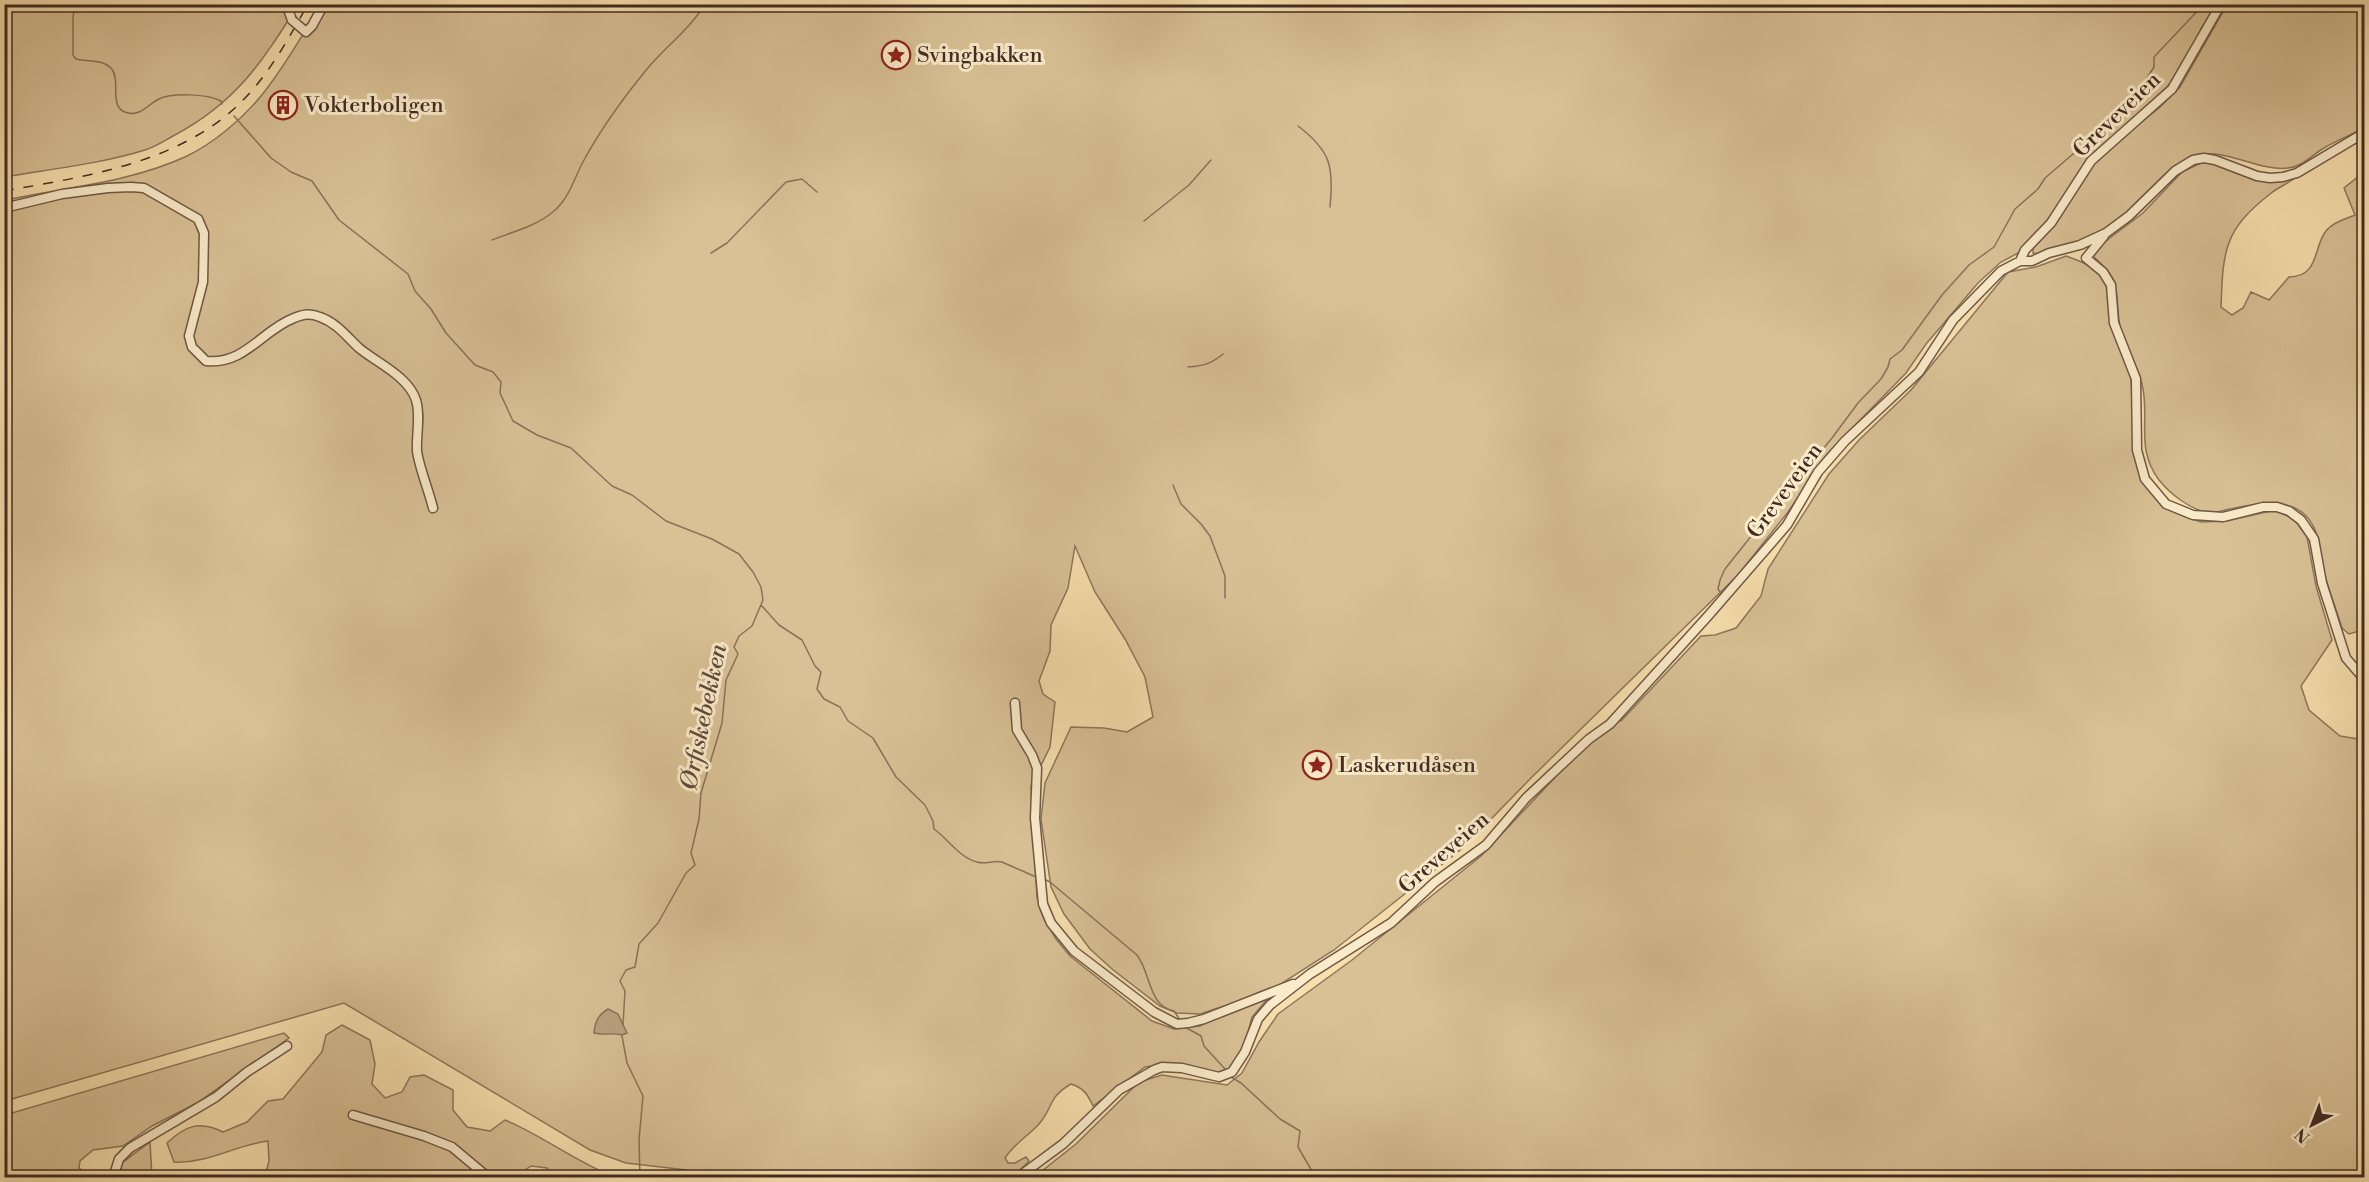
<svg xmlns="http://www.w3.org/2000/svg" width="2369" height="1182" font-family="'Libre Bodoni',serif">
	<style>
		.green { fill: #d9c196; stroke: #8d765c; stroke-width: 1.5 }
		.water { fill: #baa27f; stroke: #8a725a; stroke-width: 1.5 }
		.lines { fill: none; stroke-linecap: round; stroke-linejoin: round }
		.stream { stroke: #8a725a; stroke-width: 1.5 }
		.minor-casing { stroke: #6f5846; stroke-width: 11 }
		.minor { stroke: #faebca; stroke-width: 8 }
		.rail { stroke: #412b23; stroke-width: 1.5; stroke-dasharray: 10 10; stroke-linecap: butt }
		.minor-bridge-casing { stroke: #6f5846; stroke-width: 11; stroke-linecap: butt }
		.minor-bridge { stroke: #faebca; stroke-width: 8 }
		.labels { text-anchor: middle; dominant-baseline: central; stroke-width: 6; stroke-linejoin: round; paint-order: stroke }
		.poi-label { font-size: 22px; fill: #412b23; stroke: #faebca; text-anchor: start }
		.street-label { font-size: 22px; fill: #412b23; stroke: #faebca }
		.water-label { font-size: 24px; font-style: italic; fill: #5f493a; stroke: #faebca }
	</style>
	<rect width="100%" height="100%" fill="#f8e0ae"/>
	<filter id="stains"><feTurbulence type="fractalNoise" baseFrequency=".00333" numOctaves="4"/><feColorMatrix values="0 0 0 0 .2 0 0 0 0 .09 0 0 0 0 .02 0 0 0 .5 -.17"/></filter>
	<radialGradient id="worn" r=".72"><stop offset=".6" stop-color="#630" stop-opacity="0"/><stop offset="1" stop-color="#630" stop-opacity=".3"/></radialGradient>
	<!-- green -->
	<path class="green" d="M4,5h294c-36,57 -62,98 -125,131 -9,5 -18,11 -28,14 -45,14 -94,19 -140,27z
		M321,5h1897l-16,22 -17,34 -15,23 -51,47 -97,120 -21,11 -23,21 -52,61 -20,29 -79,81 -39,58 -50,63 -207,203 -67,69 -130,103 -64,41 -70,23 -23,-1 -17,-7 -48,-37 -22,-20 -26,-35 -13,-27 -10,-68 4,-36 26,-56 33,1 23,4 26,-15 -8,-40 -20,-38 -30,-47 -20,-46 -7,42 -17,37 -1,26 -11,30 4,13 12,8 -5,45 -19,39 6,111 6,20 13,22 14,17 82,65 22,8 26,-3 76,-37 -24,28 -11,41 -10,10 -9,5 -57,-9 -20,3 -52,39c-5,-11 -9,-18 -22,-22 -24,14 -17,23 -32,40 -11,12 -25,20 -34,34l3,5h7l11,-6 3,4 -16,16 -257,1 -130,-15 -36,-13 -246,-147 -339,98v-901c58,-12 127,-18 182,-44 27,-13 55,-37 74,-60 23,-28 41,-61 60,-91z
		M2227,5h137v123c-13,7 -28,13 -40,20 -12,7 -22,19 -36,20 -29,4 -66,-22 -93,-12 -41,15 -60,62 -98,81 -16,9 -39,11 -57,17l-7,-1v-5l22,-23 34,-56 33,-32 37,-29 21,-21z
		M2201,163h17l39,12 39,2c-8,7 -18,10 -26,17 -46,36 -47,56 -49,113l11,8 11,-7 8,-16 18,8 20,-23c33,0 23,-36 41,-50 7,-6 18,-9 25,-12l-11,-27 20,-16v458h-1l-14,4 -7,-6c-6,-19 -13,-37 -18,-56 -4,-16 -3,-34 -12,-48 -16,-29 -55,-21 -82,-15 -7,1 -16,5 -22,4 -18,-4 -38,-19 -49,-33 -23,-31 -10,-58 -16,-91 -3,-20 -13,-33 -20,-51 -8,-19 -2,-45 -12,-62 -4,-7 -12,-14 -18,-20l1,-6 49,-37 39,-41z
		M2066,256c20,7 33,12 42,33l23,87 2,58 21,61 22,18 25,9 26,-1 48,-11 19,9 13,18 9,49 16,54 -31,46 8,24 31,26 24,4v437l-1331,1 43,-34 63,-62 23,-7 65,10 15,-12 17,-31 19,-28 74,-54 129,-104 98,-104 35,-33 7,2 80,-85 14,-1 21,-7 25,-32 7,-27 61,-95 30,-34 52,-50 97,-118 28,-5z
		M342,1025l28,15 5,24 -3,20 13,14 17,-6 8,-15 14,-2 29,15v20l14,17 23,4 15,-11c38,16 71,42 109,57h-61l-6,-9 -16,-2 -13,9 1,3h-194l-6,-4 -23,1 -2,2h-29l4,-16 -1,-20c-33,4 -60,23 -94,21l-7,-19c18,-17 32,-23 56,-11l24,-10 21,-21 15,-2 39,-47 4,-17z
		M284,1033l5,5 -92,65 -45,23 -29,20 -30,4 -13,11 -1,7 12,8 13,-5 2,6 -101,1v-63z
		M150,1142l2,35h-33l3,-14z"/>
	<!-- water -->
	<path class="water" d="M608,1009l10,5 9,19 -5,2c-10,-3 -18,1 -28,-2 1,-11 4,-18 14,-24z"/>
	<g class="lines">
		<!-- stream -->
		<path class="stream" d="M75,4l-2,13v38l3,4c12,3 26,0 35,9 11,12 -4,41 17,45 12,3 20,-8 29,-13 14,-8 51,-6 64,1l1,3
			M234,116l37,42 20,14 21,9 27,39 69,54 7,17 16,18 15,24 29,32 18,7 8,10 -1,11 13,28 24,14 34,13 41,38 20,9 34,26 46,18 27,15 14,18 8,15 2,13 -11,26 -13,10 -5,11 4,7 -12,26 -4,43 -21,70 -2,26 -8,34 4,12 -9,8 -28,50 -19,21 -4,23 -9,3 -6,11 5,10 -2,34
			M1298,126c33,25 36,41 32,81
			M1144,221l45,-36 22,-25
			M492,240c20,-8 45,-14 62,-29 16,-14 20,-33 30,-51 17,-31 40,-63 63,-91 18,-22 43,-40 58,-65
			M711,253l16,-10 59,-61 16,-3 15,13
			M1188,367c15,-1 23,-3 35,-13
			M1173,485l8,19 20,20 9,12 15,40v22
			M1723,596l-5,-7 2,-9 5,-11 27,-34 24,-37 5,-12 37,-31 14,-17 26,-35 23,-24 7,-12 2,-8 12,-9 40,-55 27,-30 25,-18 21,-38 23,-20 7,-11 83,-71 26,-40v-10l50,-53
			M761,605l18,20 23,15 13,26 6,6 -4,17 7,10 16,8 8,14 25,17 23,39 29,28 8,16 1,8c14,10 26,29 43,33 9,3 16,-2 25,0l34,15
			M1674,647l17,-18
			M1605,723l9,-10
			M1044,879l6,3 87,73c14,18 11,51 37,56l6,9
			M1185,1027l16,9 3,10 21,23
			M622,1036l5,27 16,33 -4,44 1,38
			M1231,1077l10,6 39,36 20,12 -2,16 18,31"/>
		<!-- minor casing -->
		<g class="minor-casing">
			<path id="minor" d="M291,4l-2,8 3,8
				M299,26l7,6 6,-6 12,-22
				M4,208l58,-14 46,-6 23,-1 13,1 54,31 6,14 -1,49 -14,54 3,11 14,14c39,4 56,-31 88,-43 10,-4 16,-5 26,-1 17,6 27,20 39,31 18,15 49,28 57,52 5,16 0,34 1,51 2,16 12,40 16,57
				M2104,236l-18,22 17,14 8,13 3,38 22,56 1,71 8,29 21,25 27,11 30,2 40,-10h14l12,4 12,9 13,19 8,44 24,75 18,21
				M2020,261l5,-11 26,-27 40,-62 81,-72 49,-85
				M1015,703l2,27 15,25 5,13 -2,50 8,86 8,19 23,28 80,61 23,12 11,-1 16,-4 89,-35
				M353,1115l71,21 28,11 37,31
				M113,1178l6,-19 11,-11 86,-51 31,-25 40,-26
				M1017,1178l46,-34 56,-54 35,-20 8,-3 20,1 37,9 13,-5 13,-20 13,-33 12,-14 40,-31 81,-51 44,-41 51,-37 40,-47 63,-59 21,-15 98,-108 79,-91 31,-53 27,-31 74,-69 34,-52 48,-49 19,-10h12l17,-8 31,-8 26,-12 23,-17 46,-45 18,-11 11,-2 11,2 42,16 13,2 13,-1 14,-4 67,-40"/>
		</g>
		<!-- minor -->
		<use href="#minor" class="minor"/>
		<!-- rail -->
		<path class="rail" d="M4,191c85,-15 182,-29 243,-95 25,-27 43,-60 61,-92"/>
		<!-- minor-bridge casing -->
		<g class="minor-bridge-casing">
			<path id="minor-bridge" d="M292,20l7,6"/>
		</g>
		<!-- minor-bridge -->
		<use href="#minor-bridge" class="minor-bridge"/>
	</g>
	<!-- icons -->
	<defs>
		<g id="sight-ring" transform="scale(1.5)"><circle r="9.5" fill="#faebca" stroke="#8f2418" stroke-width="1.5"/><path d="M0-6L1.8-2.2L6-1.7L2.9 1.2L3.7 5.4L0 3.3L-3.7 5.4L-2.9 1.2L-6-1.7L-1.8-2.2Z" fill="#8f2418"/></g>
		<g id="building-ring" transform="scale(1.5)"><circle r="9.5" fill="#faebca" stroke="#8f2418" stroke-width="1.5"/><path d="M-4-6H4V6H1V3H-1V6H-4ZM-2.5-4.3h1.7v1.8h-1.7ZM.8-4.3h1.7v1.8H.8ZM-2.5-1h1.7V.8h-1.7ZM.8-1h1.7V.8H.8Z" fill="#8f2418"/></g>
	</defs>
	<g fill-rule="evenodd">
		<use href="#sight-ring" x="896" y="55"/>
		<use href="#building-ring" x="283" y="105"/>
		<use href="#sight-ring" x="1317" y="765"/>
	</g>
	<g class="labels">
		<!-- poi labels -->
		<g class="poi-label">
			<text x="917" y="55">Svingbakken</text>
			<text x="304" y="105">Vokterboligen</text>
			<text x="1338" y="765">Laskerudåsen</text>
		</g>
		<!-- street labels -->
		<g class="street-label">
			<text transform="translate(2117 115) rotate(-44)">Greveveien</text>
			<text transform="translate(1785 491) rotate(-54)">Greveveien</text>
			<text transform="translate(1444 853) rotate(-41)">Greveveien</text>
		</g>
		<!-- water labels -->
		<g class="water-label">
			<text transform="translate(704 717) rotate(-78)">Ørfiskebekken</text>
		</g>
	</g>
	<!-- margin -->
	<rect width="2369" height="1182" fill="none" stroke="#f8e0ae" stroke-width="24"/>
	<rect x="6" y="6" width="2357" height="1170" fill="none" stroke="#412b23" stroke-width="3"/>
	<rect x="12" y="12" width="2345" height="1158" fill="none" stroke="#412b23" stroke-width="1.5"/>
	<!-- north arrow -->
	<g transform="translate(2312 1125) rotate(222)" stroke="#faebca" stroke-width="4.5" paint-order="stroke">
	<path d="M0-4.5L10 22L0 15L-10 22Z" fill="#412b23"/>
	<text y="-9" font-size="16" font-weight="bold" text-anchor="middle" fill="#412b23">N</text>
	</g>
	<rect width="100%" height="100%" filter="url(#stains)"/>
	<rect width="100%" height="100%" fill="url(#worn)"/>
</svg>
